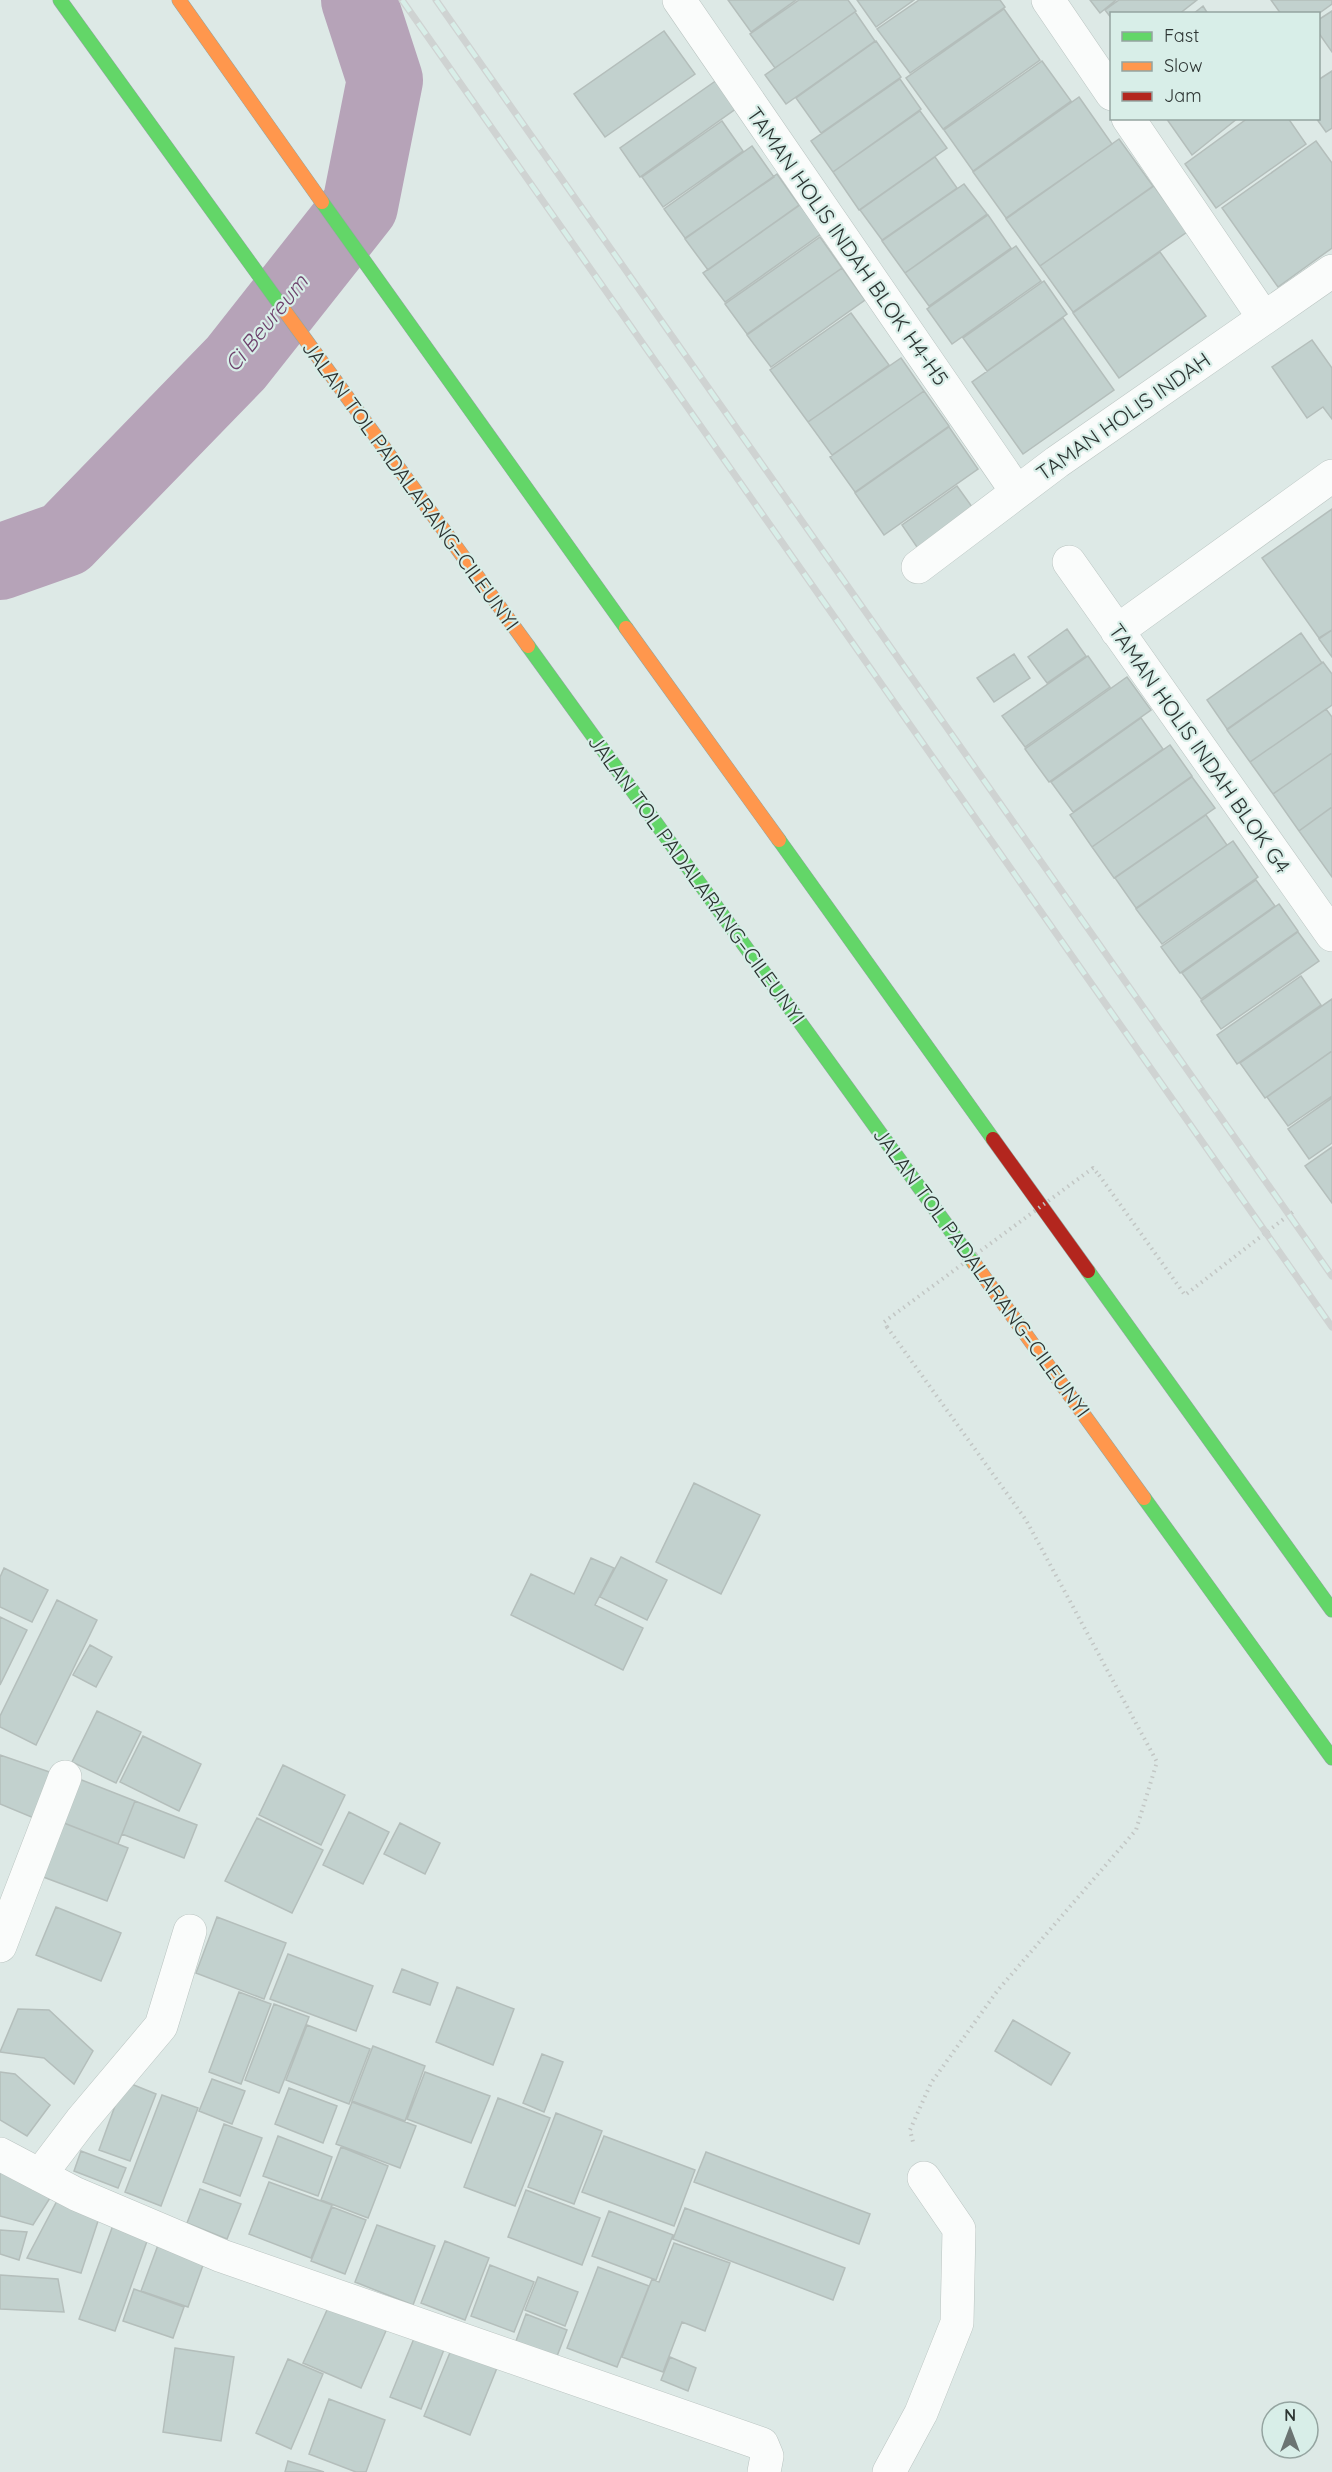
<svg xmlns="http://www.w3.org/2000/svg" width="1332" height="2472" font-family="Quicksand,sans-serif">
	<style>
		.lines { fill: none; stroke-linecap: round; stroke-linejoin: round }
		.river { stroke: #b6a3b8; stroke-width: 76 }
		.building { fill: #c2d1ce; stroke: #b4bebb; stroke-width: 1.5 }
		.street-casing { stroke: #bac4c1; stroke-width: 34 }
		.fast-casing { stroke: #92a6a2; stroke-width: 15 }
		.slow-casing { stroke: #92a6a2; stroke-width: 15 }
		.jam-casing { stroke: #92a6a2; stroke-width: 15 }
		.path { stroke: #c2c6c4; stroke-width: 4; stroke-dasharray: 1.5 4.5; stroke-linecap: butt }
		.street { stroke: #fafcfb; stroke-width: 33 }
		.fast { stroke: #63d668; stroke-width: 14 }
		.slow { stroke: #ff974d; stroke-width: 14 }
		.jam { stroke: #b3261e; stroke-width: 14 }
		.rail-casing { stroke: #cfd3d2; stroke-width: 7 }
		.rail { stroke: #d8eee8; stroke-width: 4.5; stroke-dasharray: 14; stroke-linecap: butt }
		.path-bridge { stroke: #c2c6c4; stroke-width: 4; stroke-dasharray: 1.5 4.5; stroke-linecap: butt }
		.labels { text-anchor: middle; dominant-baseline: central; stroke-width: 4.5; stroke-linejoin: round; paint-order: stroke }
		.street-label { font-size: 21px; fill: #2d3533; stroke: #d8eee8 }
		.water-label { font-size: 22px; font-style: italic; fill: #6e416c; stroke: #d8eee8 }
	</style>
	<rect width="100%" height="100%" fill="#dde9e6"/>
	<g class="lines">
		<!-- river -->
		<path class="river" d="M0,562l65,-23 171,-176 124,-157 25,-126 -26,-80"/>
	</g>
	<!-- building -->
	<path class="building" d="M728,0h68l-45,32z
		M799,0h49l8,11 -81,57 -25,-34z
		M857,0h57l-38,27z
		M919,0h81l5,7 -95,66 -33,-44z
		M1090,0h26l-16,13z
		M1119,0h78l-18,14h-67v5l-7,-9z
		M1271,0h61v4l-14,10h-37z
		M1203,6l5,8h-15z
		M1004,9l36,51 -97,69 -37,-51z
		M1332,11v41l-14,-20v-12z
		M855,12l20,29 -89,63 -21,-29z
		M664,31l31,43 -90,63 -31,-43z
		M876,41l25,36 -80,56 -25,-35z
		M1042,61l29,40 -98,70 -29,-41z
		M1332,71v57l-6,4 -10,-14h2v-38z
		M900,79l21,30 -88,63 -22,-31z
		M717,80l20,28 -97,69 -20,-29z
		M1079,97l33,47 -106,74 -33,-46z
		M920,111l27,37 -88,62 -26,-38z
		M1166,118h72l-46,37z
		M1248,118h40l18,26 -90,64 -31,-44z
		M722,121l21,30 -80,56 -21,-30z
		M1119,139l34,47 -113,80 -34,-47z
		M1316,141l16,22v85l-54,39 -56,-79z
		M752,146l22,31 -89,61 -21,-29z
		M935,157l22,31 -75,52 -22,-30z
		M777,174l22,31 -91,65 -23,-31z
		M964,184l23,30 -82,59 -23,-32z
		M1154,186l33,46 -114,80 -33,-46z
		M800,205l21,29 -96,68 -22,-29z
		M988,215l23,33 -82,58 -24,-33z
		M820,237l22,31 -95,66 -22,-30z
		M1016,246l25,35 -89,63 -25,-35z
		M1160,252l46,64 -87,62 -46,-65z
		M842,268l23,32 -94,67 -24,-32z
		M1044,281l23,33 -80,57 -24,-33z
		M851,313l38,52 -81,57 -38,-52z
		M1063,318l51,72 -91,64 -51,-72z
		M1312,340l20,28v51l-9,-12 -16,11 -35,-51z
		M901,358l23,33 -92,64 -24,-33z
		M924,391l25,35 -94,66 -25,-35z
		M949,427l29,42 -94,66 -29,-42z
		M957,486l18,25 -56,39 -17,-25z
		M1332,509v121l-13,8 -57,-80z
		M1067,629l19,27 -39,27 -19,-26z
		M1332,630v27l-13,-18z
		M1301,633l21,30 -95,66 -20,-29z
		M1014,654l16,24 -36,24 -17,-24z
		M1088,656l22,31 -85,60 -23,-31z
		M1323,662l9,12v31l-82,57 -23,-32z
		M1127,677l24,33 -102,72 -24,-33z
		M1326,709l6,8v36l-59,41 -23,-32z
		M1141,718l22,31 -90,63 -22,-30z
		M1170,745l22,31 -100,71 -22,-32z
		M1332,753v54l-33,24 -26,-37z
		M1192,777l23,31 -101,70 -22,-31z
		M1332,807v70l-33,-46z
		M1206,815l21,30 -91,63 -21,-30z
		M1233,841l25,36 -96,67 -26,-35z
		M1256,880l19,26 -95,67 -19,-26z
		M1279,904l19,27 -97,68 -19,-26z
		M1298,932l21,29 -98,68 -20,-28z
		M1301,976l20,29 -84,59 -20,-29z
		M1332,999v52l-67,47 -25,-35z
		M1332,1051v45l-44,30 -21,-29z
		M1332,1098v45l-23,16 -21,-30z
		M1332,1147v56l-27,-37z
		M694,1483l66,32 -39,79 -65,-32z
		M621,1557l46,23 -20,40 -47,-23z
		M591,1558l23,10 -19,37 48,23 -20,42 -112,-55 20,-41 43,20z
		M4,1568l44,22 -16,32 -32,-15v-30z
		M57,1600l40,20 -61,125 -36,-18v-11z
		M0,1617l27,13 -27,55z
		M90,1645l22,12 -16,30 -23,-12z
		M97,1711l44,21 -25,51 -44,-21z
		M143,1736l58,28 -22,47 -59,-29z
		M0,1755l64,22 -18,46 -46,-19z
		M283,1765l62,30 -24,50 -62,-30z
		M69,1775l66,26 -17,43 -67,-26z
		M135,1801l62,24 -13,33 -62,-24z
		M349,1812l40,20 -26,52 -40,-19z
		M51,1818l77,30 -21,53 -77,-29z
		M257,1818l66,32 -31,63 -67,-32z
		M400,1823l40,20 -15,31 -41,-20z
		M56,1907l65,26 -20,48 -65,-26z
		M217,1917l69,26 -22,56 -68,-26z
		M288,1954l85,32 -17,45 -86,-32z
		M402,1969l36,14 -8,22 -37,-13z
		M457,1987l57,22 -21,56 -57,-23z
		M239,1992l32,12 -30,80 -32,-12z
		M274,2004l35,13 -30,76 -34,-13z
		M18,2009l31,1 44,41 -19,33 -30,-26 -44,-6z
		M1013,2020l57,33 -19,32 -56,-34z
		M307,2025l63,24 -21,55 -63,-24z
		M373,2046l52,20 -20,55 -53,-20z
		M542,2054l21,8 -19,50 -21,-9z
		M0,2072l15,2 35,31 -23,31 -27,-16z
		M425,2072l65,24 -19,47 -64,-24z
		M212,2079l33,12 -13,33 -33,-13z
		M124,2081l32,13 -26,67 -31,-11z
		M289,2088l48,18 -14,37 -48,-19z
		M162,2095l36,13 -37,98 -36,-14z
		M498,2098l52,20 -35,88 -51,-19z
		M352,2102l64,24 -16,42 -64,-24z
		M556,2113l46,18 -28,73 -46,-17z
		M224,2124l38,14 -22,58 -37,-14z
		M278,2136l54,21 -14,39 -55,-20z
		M604,2136l91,34 -21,56 -92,-34z
		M341,2147l47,19 -20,52 -47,-18z
		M81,2151l45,17 -8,20 -44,-17z
		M706,2152l164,62 -11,30 -165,-62z
		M0,2170l50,28 -17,27 -33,-9z
		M269,2182l63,23 -21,53 -62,-24z
		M200,2189l41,15 -14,35 -40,-16z
		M526,2190l74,28 -18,47 -74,-28z
		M58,2199l42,16 -19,58 -54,-15z
		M332,2207l34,13 -21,54 -34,-13z
		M685,2208l160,60 -12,32 -160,-61z
		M609,2211l64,24 -17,45 -64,-24z
		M116,2217l35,13 -36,101 -36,-12z
		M377,2225l58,21 -22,59 -58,-23z
		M0,2230l27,2 -8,28 -19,-6z
		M161,2237l46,17 -19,53 -47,-16z
		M445,2241l44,17 -24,62 -44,-17z
		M674,2243l56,20 -25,68 -23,-9 -19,50 -41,-15 30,-78 7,3z
		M490,2265l44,17 -20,50 -43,-16z
		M598,2267l51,19 -32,81 -50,-19z
		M0,2275l58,4 6,33 -64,-3z
		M538,2277l40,15 -13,34 -40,-16z
		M134,2289l50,18 -11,31 -50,-17z
		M332,2299l57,25 -28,64 -58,-25z
		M526,2314l41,16 -13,34 -41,-15z
		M415,2336l30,11 -24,62 -31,-12z
		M175,2348l59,9 -13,84 -58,-9z
		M451,2350l46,18 -27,67 -46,-19z
		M670,2357l26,11 -8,23 -27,-11z
		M288,2359l35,15 -32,75 -35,-16z
		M329,2399l56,21 -19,52h-10l-47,-18z
		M288,2461l36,11h-39z"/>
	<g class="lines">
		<!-- street casing -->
		<g class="street-casing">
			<path id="street" d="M679,0l338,492
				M1048,0l64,94
				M1128,118l136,200
				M1069,562l263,373
				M918,567l139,-105 275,-191
				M1117,631l215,-155
				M0,1946l65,-169
				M0,2154l76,40 146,62 540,188 5,12 -3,16
				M40,2175l41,-54 80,-95 29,-95
				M889,2472l32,-59 36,-90 2,-94 -35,-51"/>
		</g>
		<!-- fast casing -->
		<g class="fast-casing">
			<path id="fast" d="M60,0l224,310
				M322,202l304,426
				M528,646l446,617
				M779,840l214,299
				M1088,1271l244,339
				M1144,1498l188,260"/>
		</g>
		<!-- slow casing -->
		<g class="slow-casing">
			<path id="slow" d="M179,0l143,202
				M284,310l244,336
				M626,628l153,212
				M974,1263l170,235"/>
		</g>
		<!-- jam casing -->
		<g class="jam-casing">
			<path id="jam" d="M993,1139l95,132"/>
		</g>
		<!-- path -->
		<path class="path" d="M1099,1175l86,120 109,-84
			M887,1327l139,193 131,242 -21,68 -138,160 -67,93 -21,47 3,12"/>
		<!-- street -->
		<use href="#street" class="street"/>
		<!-- fast -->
		<use href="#fast" class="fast"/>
		<!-- slow -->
		<use href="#slow" class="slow"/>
		<!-- jam -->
		<use href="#jam" class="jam"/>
		<!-- rail casing -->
		<g class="rail-casing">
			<path id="rail" d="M402,0l930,1327
				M436,0l896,1276"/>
		</g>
		<!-- rail -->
		<use href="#rail" class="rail"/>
		<!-- path-bridge -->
		<path class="path-bridge" d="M887,1327l-3,-5 209,-154 6,7"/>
	</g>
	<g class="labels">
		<!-- street labels -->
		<g class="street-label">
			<text transform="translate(848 246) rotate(55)">TAMAN HOLIS INDAH BLOK H4-H5</text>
			<text transform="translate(1123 416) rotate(-35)">TAMAN HOLIS INDAH</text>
			<text transform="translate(411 485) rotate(54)">JALAN TOL PADALARANG–CILEUNYI</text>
			<text transform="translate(1200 748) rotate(55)">TAMAN HOLIS INDAH BLOK G4</text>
			<text transform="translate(697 879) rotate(54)">JALAN TOL PADALARANG–CILEUNYI</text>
			<text transform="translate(982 1272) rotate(54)">JALAN TOL PADALARANG–CILEUNYI</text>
		</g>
		<!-- water labels -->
		<g class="water-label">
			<text transform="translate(266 323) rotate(-51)">Ci Beureum</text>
		</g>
	</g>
	<!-- legend -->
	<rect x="1110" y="12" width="210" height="108" fill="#d8eee8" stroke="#94a4a0" stroke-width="1.5"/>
	<rect x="1122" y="32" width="30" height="9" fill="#63d668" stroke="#94a4a0" stroke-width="1.5"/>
	<text x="1164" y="42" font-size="18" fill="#2d3533">Fast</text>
	<rect x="1122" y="62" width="30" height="9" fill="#ff974d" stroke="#94a4a0" stroke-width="1.5"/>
	<text x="1164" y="72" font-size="18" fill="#2d3533">Slow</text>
	<rect x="1122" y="92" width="30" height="9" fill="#b3261e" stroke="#94a4a0" stroke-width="1.5"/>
	<text x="1164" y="102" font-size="18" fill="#2d3533">Jam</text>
	<!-- north arrow -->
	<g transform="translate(1290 2430)"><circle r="28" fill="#d8eee8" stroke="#94a4a0" stroke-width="1.5"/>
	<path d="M0-4.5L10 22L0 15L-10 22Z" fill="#6b7472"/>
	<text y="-9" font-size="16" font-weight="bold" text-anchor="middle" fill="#2d3533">N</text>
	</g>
</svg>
